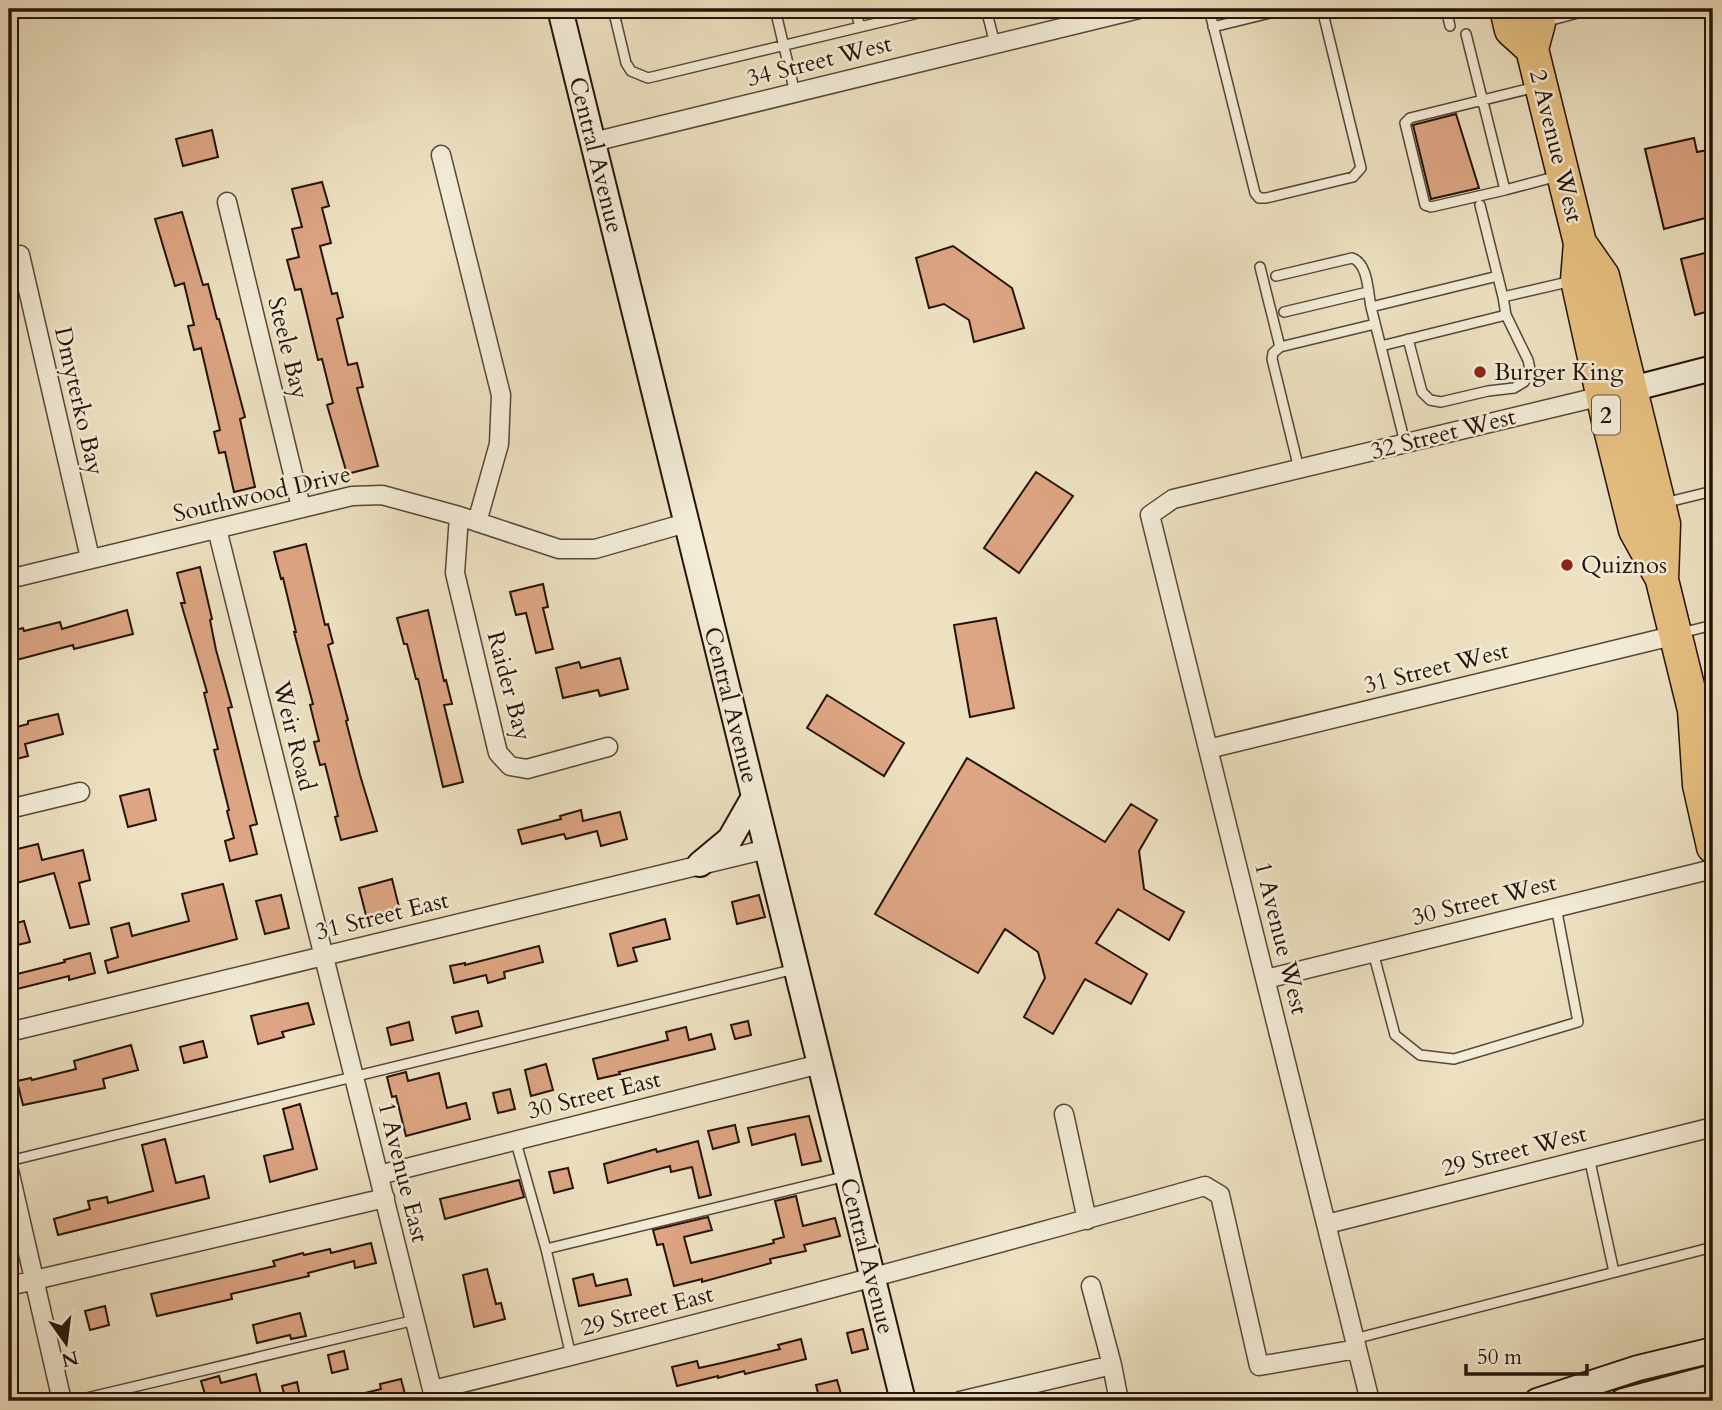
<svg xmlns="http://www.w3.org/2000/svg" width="1722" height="1410" font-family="Cardo,serif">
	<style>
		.building { fill: #dda583; stroke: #25130a; stroke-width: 2 }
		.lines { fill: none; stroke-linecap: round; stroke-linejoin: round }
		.lane-casing { stroke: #574638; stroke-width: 12 }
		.street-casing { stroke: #574638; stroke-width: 21 }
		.secondary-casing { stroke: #25130a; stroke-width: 28 }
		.highway-casing { stroke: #25130a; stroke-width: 35 }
		.lane { stroke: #f3ecd7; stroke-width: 9 }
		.street { stroke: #f3ecd7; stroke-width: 18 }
		.secondary { stroke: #f3ecd7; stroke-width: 24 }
		.highway { stroke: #e6c080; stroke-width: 32 }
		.poi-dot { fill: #8f2418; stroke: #f3ecd7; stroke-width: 2.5 }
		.labels { text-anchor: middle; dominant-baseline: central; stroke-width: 5; stroke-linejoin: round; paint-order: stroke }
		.shield { fill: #f3ecd7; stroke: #635448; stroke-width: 2 }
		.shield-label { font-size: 23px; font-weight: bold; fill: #25130a }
		.street-label { font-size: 24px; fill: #25130a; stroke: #f3ecd7 }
		.poi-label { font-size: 24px; fill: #25130a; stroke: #f3ecd7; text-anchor: start }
	</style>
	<rect width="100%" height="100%" fill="#ede1c1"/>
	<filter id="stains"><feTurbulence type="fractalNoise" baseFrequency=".00286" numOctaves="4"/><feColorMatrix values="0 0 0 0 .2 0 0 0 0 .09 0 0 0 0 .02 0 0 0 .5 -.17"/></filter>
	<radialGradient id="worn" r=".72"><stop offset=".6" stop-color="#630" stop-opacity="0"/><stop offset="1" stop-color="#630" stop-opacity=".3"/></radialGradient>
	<!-- building -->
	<path class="building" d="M1456,114l23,74 -48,11 -18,-74z
		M212,130l6,27 -35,9 -7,-27z
		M1694,138l3,14 16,-3v67l-49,13 -19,-80z
		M322,182l7,24 -7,2 9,35 -11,3 12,48 5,-1 6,24 -6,2 11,46 9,-2 6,24 -6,1 21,78 -31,8 -20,-69 6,-2 -11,-44 -4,1 -17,-71 -6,1 -8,-30 12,-3 -7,-28 10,-2 -10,-38z
		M182,212l21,73 5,-1 9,35h2l26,98 -5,2 15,68 -21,5 -9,-40 -6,1 -5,-21 6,-2 -19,-82 -7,2 -6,-24 6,-1 -10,-42 -9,3 -20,-67z
		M953,246l59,42 12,40 -50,14 -5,-22 -25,-16 -15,4 -13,-50z
		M1713,251v59l-18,5 -14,-56z
		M1036,472l37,24 -54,77 -35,-25z
		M306,544l19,81 3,-1 5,19 -5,2 20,75 -2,1 14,54 17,56 -36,9 -6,-23 3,-1 -13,-52 -5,1 -6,-23 5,-1 -9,-36 3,-1 -19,-72h2l-13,-54 -2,1 -7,-27z
		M200,567l12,52 -2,1 6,30 16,57 -4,1 29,116 -7,2 7,28 -27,7 -5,-20 9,-3 -7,-27 2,-1 -15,-60 4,-1 -14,-56 3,-1 -26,-89h4l-8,-30z
		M543,584l5,23 -5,1 10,41 -17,4 -10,-40 -10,2 -6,-23z
		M127,610l6,24 -59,15 -1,-4 -64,17v-30l14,-4 1,3 36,-9 2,7z
		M428,610l16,71 2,-1 6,24 -8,1 19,77 -20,5 -25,-108h-2l-9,-35h-3l-7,-26z
		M996,618l18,90 -44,9 -16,-92z
		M620,658l8,31 -28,7 -2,-6 -35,8 -7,-30 23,-6 2,6z
		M827,695l77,48 -20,33 -77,-48z
		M58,714l5,20 -38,10 3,12 -19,5v-32l19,-5v-3z
		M967,758l138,84 26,-38 26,16 -18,31 5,38 40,23 -15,28 -51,-31 -22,34 51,31 -16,30 -46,-25 -32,55 -29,-17 21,-39 -7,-26 -33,-23 -27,44 -103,-59z
		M149,789l7,31 -28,7 -8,-31z
		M581,810l2,11 37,-9 7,27 -26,7 -4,-15 -31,8 -2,-5 -42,10 -4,-14 43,-11 -1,-3z
		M38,844l4,16 41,-10 7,30 -11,3 10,41 -19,4 -16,-55 -45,12v-34z
		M392,879l8,32 -33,8 -8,-31z
		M223,884l14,55 -129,34 -3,-12 13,-4 -7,-29 18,-5 3,13 57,-15 -7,-27z
		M281,895l8,33 -24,6 -9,-33z
		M759,895l6,22 -28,7 -5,-22z
		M665,919l5,20 -37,9 4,13 -19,5 -8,-32z
		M24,921l6,21 -21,5v-22z
		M539,946l4,16 -39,10 1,6 -17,5 -2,-8 -32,8 -4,-17 15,-3v2z
		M90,953l5,20 -26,7v-4l-60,15v-15l56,-14 -1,-2z
		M308,1003l6,21 -32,8 2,5 -26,7 -7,-28z
		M478,1011l4,15 -26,7 -4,-16z
		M748,1021l3,14 -16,4 -4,-14z
		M409,1022l4,18 -22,5 -4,-17z
		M686,1027l3,13 22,-6 4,15 -96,23 1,2 -22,5 -5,-20 75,-19 -2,-8z
		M203,1041l4,16 -23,6 -4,-16z
		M131,1045l7,25 -35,9 2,9 -82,17 -6,-24 14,-3 1,2 44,-11 -2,-8z
		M546,1064l7,26 -22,6 -6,-26z
		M406,1072l2,9 31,-8 8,35 19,-5 4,16 -64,17 -10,-40 -4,1 -5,-20z
		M510,1089l5,20 -17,4 -5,-20z
		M300,1104l17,65 -47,13 -6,-26 29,-7 -10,-40z
		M809,1116l12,45 -19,4 -7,-31 -43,11 -4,-17z
		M735,1125l4,17 -26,7 -5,-18z
		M165,1139l11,44 28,-7 5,22 -151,37 -4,-16 36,-10 -2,-8 19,-4 1,6 45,-12 -11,-46z
		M698,1141l13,54 -12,3 -7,-31 -21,5 -1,-6 -62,17 -4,-19 52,-15 1,3z
		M568,1168l5,20 -19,5 -5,-21z
		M519,1180l5,17 -79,22 -5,-20z
		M796,1196l7,30 32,-8 5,18 -36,9 2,6 -36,8 1,4 -69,19v-3l-28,7 -11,-42 -6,1 -4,-15 55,-13 4,13 -28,7 7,26 38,-9 45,-11 -1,-3 11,-3 -9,-36z
		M371,1243l5,20 -21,5 -1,-7 -46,12 1,3 -78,18 1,5 -75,17 -6,-22 124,-28 -2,-5 30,-8 1,2 26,-6 1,4z
		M487,1269l9,35 5,-1 4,16 -31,8 -11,-52z
		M593,1274l3,12 31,-7 4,16 -52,11 -6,-27z
		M105,1306l4,19 -19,5 -5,-19z
		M300,1313l6,23 -15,3 -1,-4 -33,8 -4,-18z
		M863,1329l5,20 -16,4 -5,-20z
		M801,1339l5,20 -61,15 -1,-3 -26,7v-2l-41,10 -5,-19 25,-6 2,7 27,-6 54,-13 -2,-4z
		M344,1351l4,18 -16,4 -4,-18z
		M256,1374l6,25 -21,2 -1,-5 -23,5h-10l-6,-20 18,-5 2,7z
		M401,1379l5,19 -12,3h-44l-1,-4 32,-8 -1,-5z
		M837,1380l6,21h-23l-4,-16z
		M297,1382l4,19h-15l-4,-15z"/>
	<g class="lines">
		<!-- lane casing -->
		<g class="lane-casing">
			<path id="lane" d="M613,9l13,54 5,8 17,7 287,-69
				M775,9l20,84
				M855,9l5,18
				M986,9l9,35
				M1209,9l46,184 4,5h7l87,-21 8,-9 -39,-159
				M1446,9l4,17
				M1544,22l49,-13
				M1213,27l73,-18
				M1466,34l39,156 53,-14
				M1505,190l-74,17 -6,-2 -20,-82 5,-5 126,-31
				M1480,205l23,92 69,-16
				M1260,267l20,80
				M1276,276l76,-18c16,5 16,34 19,49
				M1284,312l84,-20
				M1408,339l14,53 8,8 11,2 47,-11 26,-3 10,-6 6,-13 -2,-9 -22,-45
				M1381,346l125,-31 -3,-18
				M1405,443l-34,-136 127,-31
				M1299,469l-27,-110 1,-6 7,-6 95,-23
				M1664,503l49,-12
				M1681,633l32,-8
				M1373,952l22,83 25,20 34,4 124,-37 -22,-115
				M515,1139l31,110 25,107
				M1589,1157l25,115
				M9,1161l786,-192
				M546,1249l301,-73
				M1354,1339l359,-92
				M74,1401l341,-81"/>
		</g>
		<!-- street casing -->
		<g class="street-casing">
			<path id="street" d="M593,142l546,-133
				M441,155l60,240 -2,49 -22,78
				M227,202l74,305
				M20,255l70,303
				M459,516l-4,57 43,180 12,13 17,3 81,-22
				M217,529l218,872
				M9,579l343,-83 30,-1 77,21 100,33h36l91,-26
				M1208,749l468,-114
				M9,809l71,-17
				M1266,979l447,-110
				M9,1032l758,-183
				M1064,1114l23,106
				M9,1170l53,231
				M379,1175l441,-111
				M1327,1224l386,-97
				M9,1286l376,-88
				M1091,1286l21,79 7,36
				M433,1390c259,-63 516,-132 772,-204l15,9 39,171 98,-17
				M960,1401l152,-36
				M1370,1401l-220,-886 23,-16 429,-103"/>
		</g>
		<!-- secondary casing -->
		<g class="secondary-casing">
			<path id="secondary" d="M560,9l343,1392
				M1616,393l97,-25
				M700,864l30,-25 24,-42
				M1537,1401l101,-33 75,-18
				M1623,1401l90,-24"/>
		</g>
		<!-- highway casing -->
		<g class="highway-casing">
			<path id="highway" d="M1506,9l5,21 21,19
				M1536,9l3,14 -7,26 48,194 -3,37 31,141 27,109 27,49
				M1580,243l23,33 61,248 -2,56 32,130 5,75 14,62"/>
		</g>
		<!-- lane -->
		<use href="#lane" class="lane"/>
		<!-- street -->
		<use href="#street" class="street"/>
		<!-- secondary -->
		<use href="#secondary" class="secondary"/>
		<!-- highway -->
		<use href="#highway" class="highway"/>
	</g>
	<!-- markers -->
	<g class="poi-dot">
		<circle cx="1480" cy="372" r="7"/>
		<circle cx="1567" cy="565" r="7"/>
	</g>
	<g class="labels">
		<!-- shield labels -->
		<rect class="shield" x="1592" y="395.5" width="28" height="39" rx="5"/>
		<g class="shield-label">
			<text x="1606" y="415">2</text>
		</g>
		<!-- street labels -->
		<g class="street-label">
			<text transform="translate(819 61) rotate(-14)">34 Street West</text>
			<text transform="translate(1556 146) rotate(76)">2 Avenue West</text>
			<text transform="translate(596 155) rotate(76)">Central Avenue</text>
			<text transform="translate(288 348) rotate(76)">Steele Bay</text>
			<text transform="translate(79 401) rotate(77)">Dmyterko Bay</text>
			<text transform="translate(1443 434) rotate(-14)">32 Street West</text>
			<text transform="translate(262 494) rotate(-13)">Southwood Drive</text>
			<text transform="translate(1436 668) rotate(-14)">31 Street West</text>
			<text transform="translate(509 686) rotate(75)">Raider Bay</text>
			<text transform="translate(731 705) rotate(76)">Central Avenue</text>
			<text transform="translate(294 736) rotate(76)">Weir Road</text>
			<text transform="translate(1484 900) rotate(-14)">30 Street West</text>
			<text transform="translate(382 916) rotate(-14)">31 Street East</text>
			<text transform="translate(1281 938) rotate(76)">1 Avenue West</text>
			<text transform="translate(594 1095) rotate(-14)">30 Street East</text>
			<text transform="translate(1514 1151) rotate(-14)">29 Street West</text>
			<text transform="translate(403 1172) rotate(76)">1 Avenue East</text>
			<text transform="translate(867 1256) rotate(76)">Central Avenue</text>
			<text transform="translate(647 1311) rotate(-15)">29 Street East</text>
		</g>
		<!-- poi labels -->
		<g class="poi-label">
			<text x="1494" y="372">Burger King</text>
			<text x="1581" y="565">Quiznos</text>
		</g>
	</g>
	<!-- margin -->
	<rect width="1722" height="1410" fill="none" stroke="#ede1c1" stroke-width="35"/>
	<rect x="10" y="10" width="1701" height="1389" fill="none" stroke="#25130a" stroke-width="3.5"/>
	<rect x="18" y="18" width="1687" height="1375" fill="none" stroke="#25130a" stroke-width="2"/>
	<!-- north arrow -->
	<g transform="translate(66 1343) rotate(166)" stroke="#f3ecd7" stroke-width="5" paint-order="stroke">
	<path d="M0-5L12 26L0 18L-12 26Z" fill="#25130a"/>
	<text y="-10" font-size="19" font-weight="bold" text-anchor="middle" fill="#25130a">N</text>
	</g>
	<!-- scale -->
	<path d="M1466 1364v10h121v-10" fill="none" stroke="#25130a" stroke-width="3.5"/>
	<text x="1477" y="1364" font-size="21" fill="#25130a" stroke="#f3ecd7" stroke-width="5" paint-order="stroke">50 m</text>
	<rect width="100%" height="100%" filter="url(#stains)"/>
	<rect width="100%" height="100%" fill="url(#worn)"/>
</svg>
